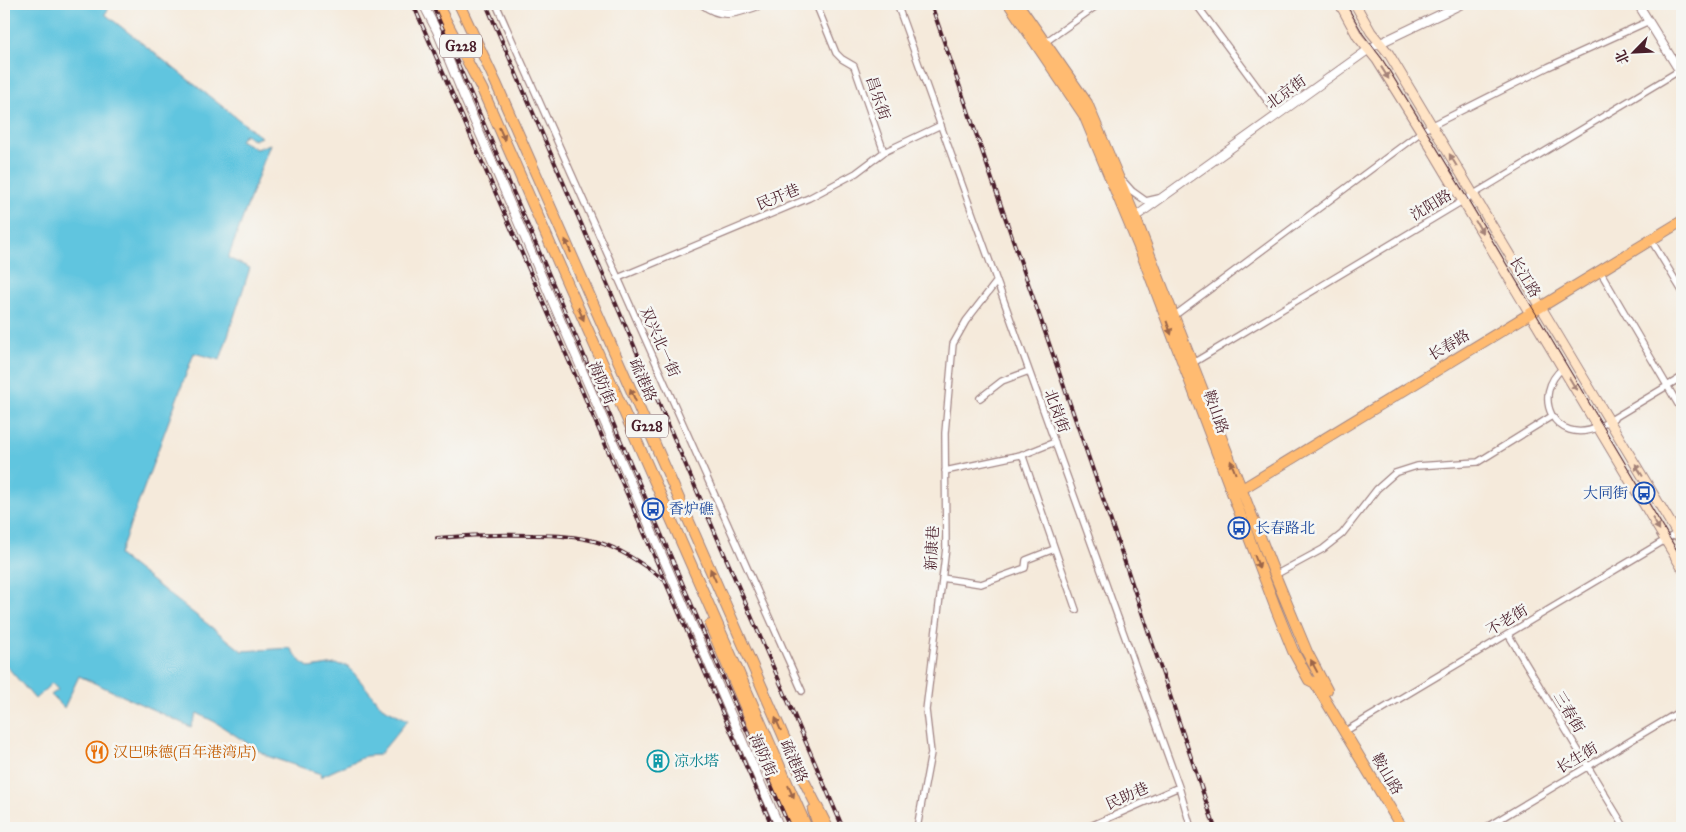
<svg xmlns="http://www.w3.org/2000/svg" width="1686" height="832" font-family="'IM FELL Great Primer','Noto Serif SC',serif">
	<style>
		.water { fill: #61c5df; stroke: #567285 }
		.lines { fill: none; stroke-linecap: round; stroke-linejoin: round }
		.minor-casing { stroke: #a08483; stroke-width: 8 }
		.tertiary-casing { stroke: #a08483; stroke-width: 10 }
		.secondary-casing { stroke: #a08483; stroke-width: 11 }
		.primary-casing { stroke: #a08483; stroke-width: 12 }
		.trunk-casing { stroke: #a08483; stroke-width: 12 }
		.minor { stroke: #fff; stroke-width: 5.5 }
		.tertiary { stroke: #fff; stroke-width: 8 }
		.secondary { stroke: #ffe4c6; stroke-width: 9 }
		.primary { stroke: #ffbb71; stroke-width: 10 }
		.trunk { stroke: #ffbb71; stroke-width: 10 }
		.tram { stroke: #4a1f2b; stroke-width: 1 }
		.rail-casing { stroke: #4a1f2b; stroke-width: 4 }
		.rail { stroke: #f6f6f2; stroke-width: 2; stroke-dasharray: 5.5; stroke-linecap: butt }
		.oneway { fill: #a48278 }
		.oneway2 { fill: #9b654a }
		.labels { text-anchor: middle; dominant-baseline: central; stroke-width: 5; stroke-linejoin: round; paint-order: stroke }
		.shield { fill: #f6f6f2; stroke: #7e6067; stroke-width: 1 }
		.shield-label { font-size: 14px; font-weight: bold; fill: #4a1f2b }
		.street-label { font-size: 15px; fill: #4a1f2b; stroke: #f6f6f2 }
		.transit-label { font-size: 15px; fill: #164399; stroke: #f6f6f2; text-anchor: start }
		.food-label { font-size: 15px; fill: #c56008; stroke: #f6f6f2; text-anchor: start }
		.culture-label { font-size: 15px; fill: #0d838f; stroke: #f6f6f2; text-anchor: start }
	</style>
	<rect width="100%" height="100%" fill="#f6f6f2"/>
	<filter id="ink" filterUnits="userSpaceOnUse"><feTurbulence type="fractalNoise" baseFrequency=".02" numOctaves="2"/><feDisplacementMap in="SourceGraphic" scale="10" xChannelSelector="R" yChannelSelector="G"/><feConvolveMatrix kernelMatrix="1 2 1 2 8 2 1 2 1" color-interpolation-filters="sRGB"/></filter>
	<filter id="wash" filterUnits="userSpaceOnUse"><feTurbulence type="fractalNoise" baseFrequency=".0096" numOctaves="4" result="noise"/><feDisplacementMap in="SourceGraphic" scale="20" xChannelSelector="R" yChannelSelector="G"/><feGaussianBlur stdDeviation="1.12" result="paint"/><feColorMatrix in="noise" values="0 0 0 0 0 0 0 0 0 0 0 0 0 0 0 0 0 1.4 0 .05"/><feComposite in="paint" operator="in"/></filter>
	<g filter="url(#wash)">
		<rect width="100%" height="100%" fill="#f5eadb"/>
		<!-- water -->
		<path class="water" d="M4,4h108l-7,10 156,123 -7,3 -9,-6 -5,6 16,9 14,-5 -42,114 22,10 -30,92 -26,-7 -75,202 123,96 48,-3 11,14 9,6 25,-4 13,2 34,41 26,13 -29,35 -13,1 -46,21 1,-3 -54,-18 -52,-34 -18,-9 -6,14 -112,-51 -15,32 -13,-13 7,-5 -6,-7 -17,16 -31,-36z"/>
	</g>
	<g filter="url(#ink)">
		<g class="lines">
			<!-- minor casing -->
			<g class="minor-casing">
				<path id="minor" d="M496,4l306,687
					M816,4l20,49 6,6 12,7 30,86
					M897,4l282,783 12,41
					M1196,4l82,111
					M1044,43l55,-39
					M1124,182l8,9 14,10 13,-3
					M1651,240l31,51
					M1600,271l82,140
					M618,278l191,-80 47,-25 28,-21 57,-27
					M1174,316l251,-187 123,-62 101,-46
					M1193,363l489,-294
					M1563,368c-32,26 -10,79 36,59l83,-50
					M980,398l22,-17 27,-10
					M1022,454l54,156
					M945,471l80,-17 30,-12
					M1275,575l48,-26 19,-15 35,-45 18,-16 22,-7 61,-4 74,-46
					M942,578l39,6 44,-16 1,-8 28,-11
					M1508,634l117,194
					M1344,732l338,-202
					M917,828l14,-75 -5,-43 20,-162 -1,-115 8,-89 13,-23 31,-40
					M1086,828l93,-41
					M1485,828l197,-118"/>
			</g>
			<!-- tertiary casing -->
			<g class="tertiary-casing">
				<path id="tertiary" d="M423,4l14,27 27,66 316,731
					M703,4c20,16 37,7 59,0
					M1638,4l44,71
					M1135,217l237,-170 90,-43"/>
			</g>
			<!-- secondary casing -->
			<g class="secondary-casing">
				<path id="secondary" d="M1340,4l18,33 19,23 44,71 261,437
					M1355,4l16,28 18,22 293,488"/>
			</g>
			<!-- primary casing -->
			<g class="primary-casing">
				<path id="primary" d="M1009,4l75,111 57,137 135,357 17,42 16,29 6,3 87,145
					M1018,4l69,99 48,114 140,358 32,77 20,38
					M1237,492l445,-271"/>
			</g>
			<!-- trunk casing -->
			<g class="trunk-casing">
				<path id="trunk" d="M437,4l45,85 325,739
					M459,4l37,79 302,686 30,59
					M710,625l87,203
					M813,810l6,18"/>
			</g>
			<!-- minor -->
			<use href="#minor" class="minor"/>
			<!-- tertiary -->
			<use href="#tertiary" class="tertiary"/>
			<!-- secondary -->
			<use href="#secondary" class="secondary"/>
			<!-- primary -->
			<use href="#primary" class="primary"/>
			<!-- trunk -->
			<use href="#trunk" class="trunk"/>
			<!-- tram -->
			<path class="tram" d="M1346,4l17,30 19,25 78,127 222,373"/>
			<!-- rail casing -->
			<g class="rail-casing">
				<path id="rail" d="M413,4l360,824
					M432,4l280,648 78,176
					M486,4l357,824
					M931,4l186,535 98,289
					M437,538c32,-3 63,-4 96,-3 20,0 41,1 61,6 26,7 49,23 70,39"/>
			</g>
			<!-- rail -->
			<use href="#rail" class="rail"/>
		</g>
		<!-- one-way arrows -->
		<defs><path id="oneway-solid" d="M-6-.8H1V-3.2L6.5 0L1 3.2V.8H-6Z" transform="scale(1.25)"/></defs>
		<g class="oneway">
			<use href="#oneway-solid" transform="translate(1385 73) rotate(58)"/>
			<use href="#oneway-solid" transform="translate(1453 160) rotate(-121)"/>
			<use href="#oneway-solid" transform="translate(1479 227) rotate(59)"/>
			<use href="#oneway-solid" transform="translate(1573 384) rotate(59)"/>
			<use href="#oneway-solid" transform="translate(1639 470) rotate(-121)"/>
			<use href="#oneway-solid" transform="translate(1656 524) rotate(59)"/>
		</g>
		<g class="oneway2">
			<use href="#oneway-solid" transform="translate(502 134) rotate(66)"/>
			<use href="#oneway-solid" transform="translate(568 246) rotate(-114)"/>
			<use href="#oneway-solid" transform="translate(581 314) rotate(66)"/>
			<use href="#oneway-solid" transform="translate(1169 328) rotate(70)"/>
			<use href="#oneway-solid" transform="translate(633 395) rotate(-114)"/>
			<use href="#oneway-solid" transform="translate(1233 467) rotate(-111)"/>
			<use href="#oneway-solid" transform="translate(1257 562) rotate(69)"/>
			<use href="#oneway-solid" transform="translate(713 575) rotate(-114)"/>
			<use href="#oneway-solid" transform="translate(1314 666) rotate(-118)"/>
			<use href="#oneway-solid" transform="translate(778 724) rotate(-114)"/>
			<use href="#oneway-solid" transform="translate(791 792) rotate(66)"/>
		</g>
	</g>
	<!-- icons -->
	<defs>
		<g id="bus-ring" transform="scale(1.125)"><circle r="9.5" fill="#f6f6f2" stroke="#1a4fb4" stroke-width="1.5"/><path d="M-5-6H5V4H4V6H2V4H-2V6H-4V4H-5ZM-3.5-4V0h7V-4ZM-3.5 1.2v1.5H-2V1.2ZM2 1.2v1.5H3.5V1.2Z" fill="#1a4fb4"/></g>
		<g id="restaurant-ring" transform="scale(1.125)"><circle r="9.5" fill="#f6f6f2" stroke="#e8710a" stroke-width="1.5"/><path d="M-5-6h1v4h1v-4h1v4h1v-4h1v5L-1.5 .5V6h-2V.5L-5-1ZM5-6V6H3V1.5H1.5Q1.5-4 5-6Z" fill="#e8710a"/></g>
		<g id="building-ring" transform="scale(1.125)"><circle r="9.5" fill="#f6f6f2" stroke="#0f9aa8" stroke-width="1.5"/><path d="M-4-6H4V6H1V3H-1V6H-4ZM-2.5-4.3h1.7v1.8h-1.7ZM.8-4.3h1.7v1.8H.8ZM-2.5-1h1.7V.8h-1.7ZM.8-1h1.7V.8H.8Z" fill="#0f9aa8"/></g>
	</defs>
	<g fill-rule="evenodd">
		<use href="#bus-ring" x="1644" y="493"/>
		<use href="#bus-ring" x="653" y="509"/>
		<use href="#bus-ring" x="1239" y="528"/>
		<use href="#restaurant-ring" x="97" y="752"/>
		<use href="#building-ring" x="658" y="761"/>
	</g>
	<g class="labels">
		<!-- shield labels -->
		<g class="shield">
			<rect x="440" y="34.5" width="42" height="23" rx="4"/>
			<rect x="626" y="414.5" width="42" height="23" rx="4"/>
		</g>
		<g class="shield-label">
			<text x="461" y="46">G228</text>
			<text x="647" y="426">G228</text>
		</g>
		<!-- street labels -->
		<g class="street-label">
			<text transform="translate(1286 92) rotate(-36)">北京街</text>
			<text transform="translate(878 98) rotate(71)">昌乐街</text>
			<text transform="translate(778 197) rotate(-22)">民开巷</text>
			<text transform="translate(1431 205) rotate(-31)">沈阳路</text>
			<text transform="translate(1525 277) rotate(59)">长江路</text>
			<text transform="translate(660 342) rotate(66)">双兴北一街</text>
			<text transform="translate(1449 345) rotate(-31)">长春路</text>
			<text transform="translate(643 380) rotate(66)">疏港路</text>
			<text transform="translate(602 383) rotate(67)">海防街</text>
			<text transform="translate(1057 411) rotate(70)">北岗街</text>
			<text transform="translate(1216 412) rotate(70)">鞍山路</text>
			<text transform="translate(932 548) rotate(-87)">新康巷</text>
			<text transform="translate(1507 620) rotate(-31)">不老街</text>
			<text transform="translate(1569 712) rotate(59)">三春街</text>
			<text transform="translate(763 755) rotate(66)">海防街</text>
			<text transform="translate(1577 758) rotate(-31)">长生街</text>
			<text transform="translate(794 761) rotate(66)">疏港路</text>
			<text transform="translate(1387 774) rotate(59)">鞍山路</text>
			<text transform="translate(1127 796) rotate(-24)">民助巷</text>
		</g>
		<!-- transit labels -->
		<g class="transit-label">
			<text x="1628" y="493" text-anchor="end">大同街</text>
			<text x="669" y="509">香炉礁</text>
			<text x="1255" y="528">长春路北</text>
		</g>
		<!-- food labels -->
		<g class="food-label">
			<text x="113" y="752">汉巴味德(百年港湾店)</text>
		</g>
		<!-- culture labels -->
		<g class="culture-label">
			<text x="674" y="761">凉水塔</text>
		</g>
	</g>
	<!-- margin -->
	<rect width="1686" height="832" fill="none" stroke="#f6f6f2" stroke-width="20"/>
	<!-- north arrow -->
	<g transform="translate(1634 52) rotate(246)" stroke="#f6f6f2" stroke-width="4" paint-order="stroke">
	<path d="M0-4L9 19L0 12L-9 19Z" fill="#4a1f2b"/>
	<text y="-8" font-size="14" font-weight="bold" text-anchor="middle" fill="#4a1f2b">北</text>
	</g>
</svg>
